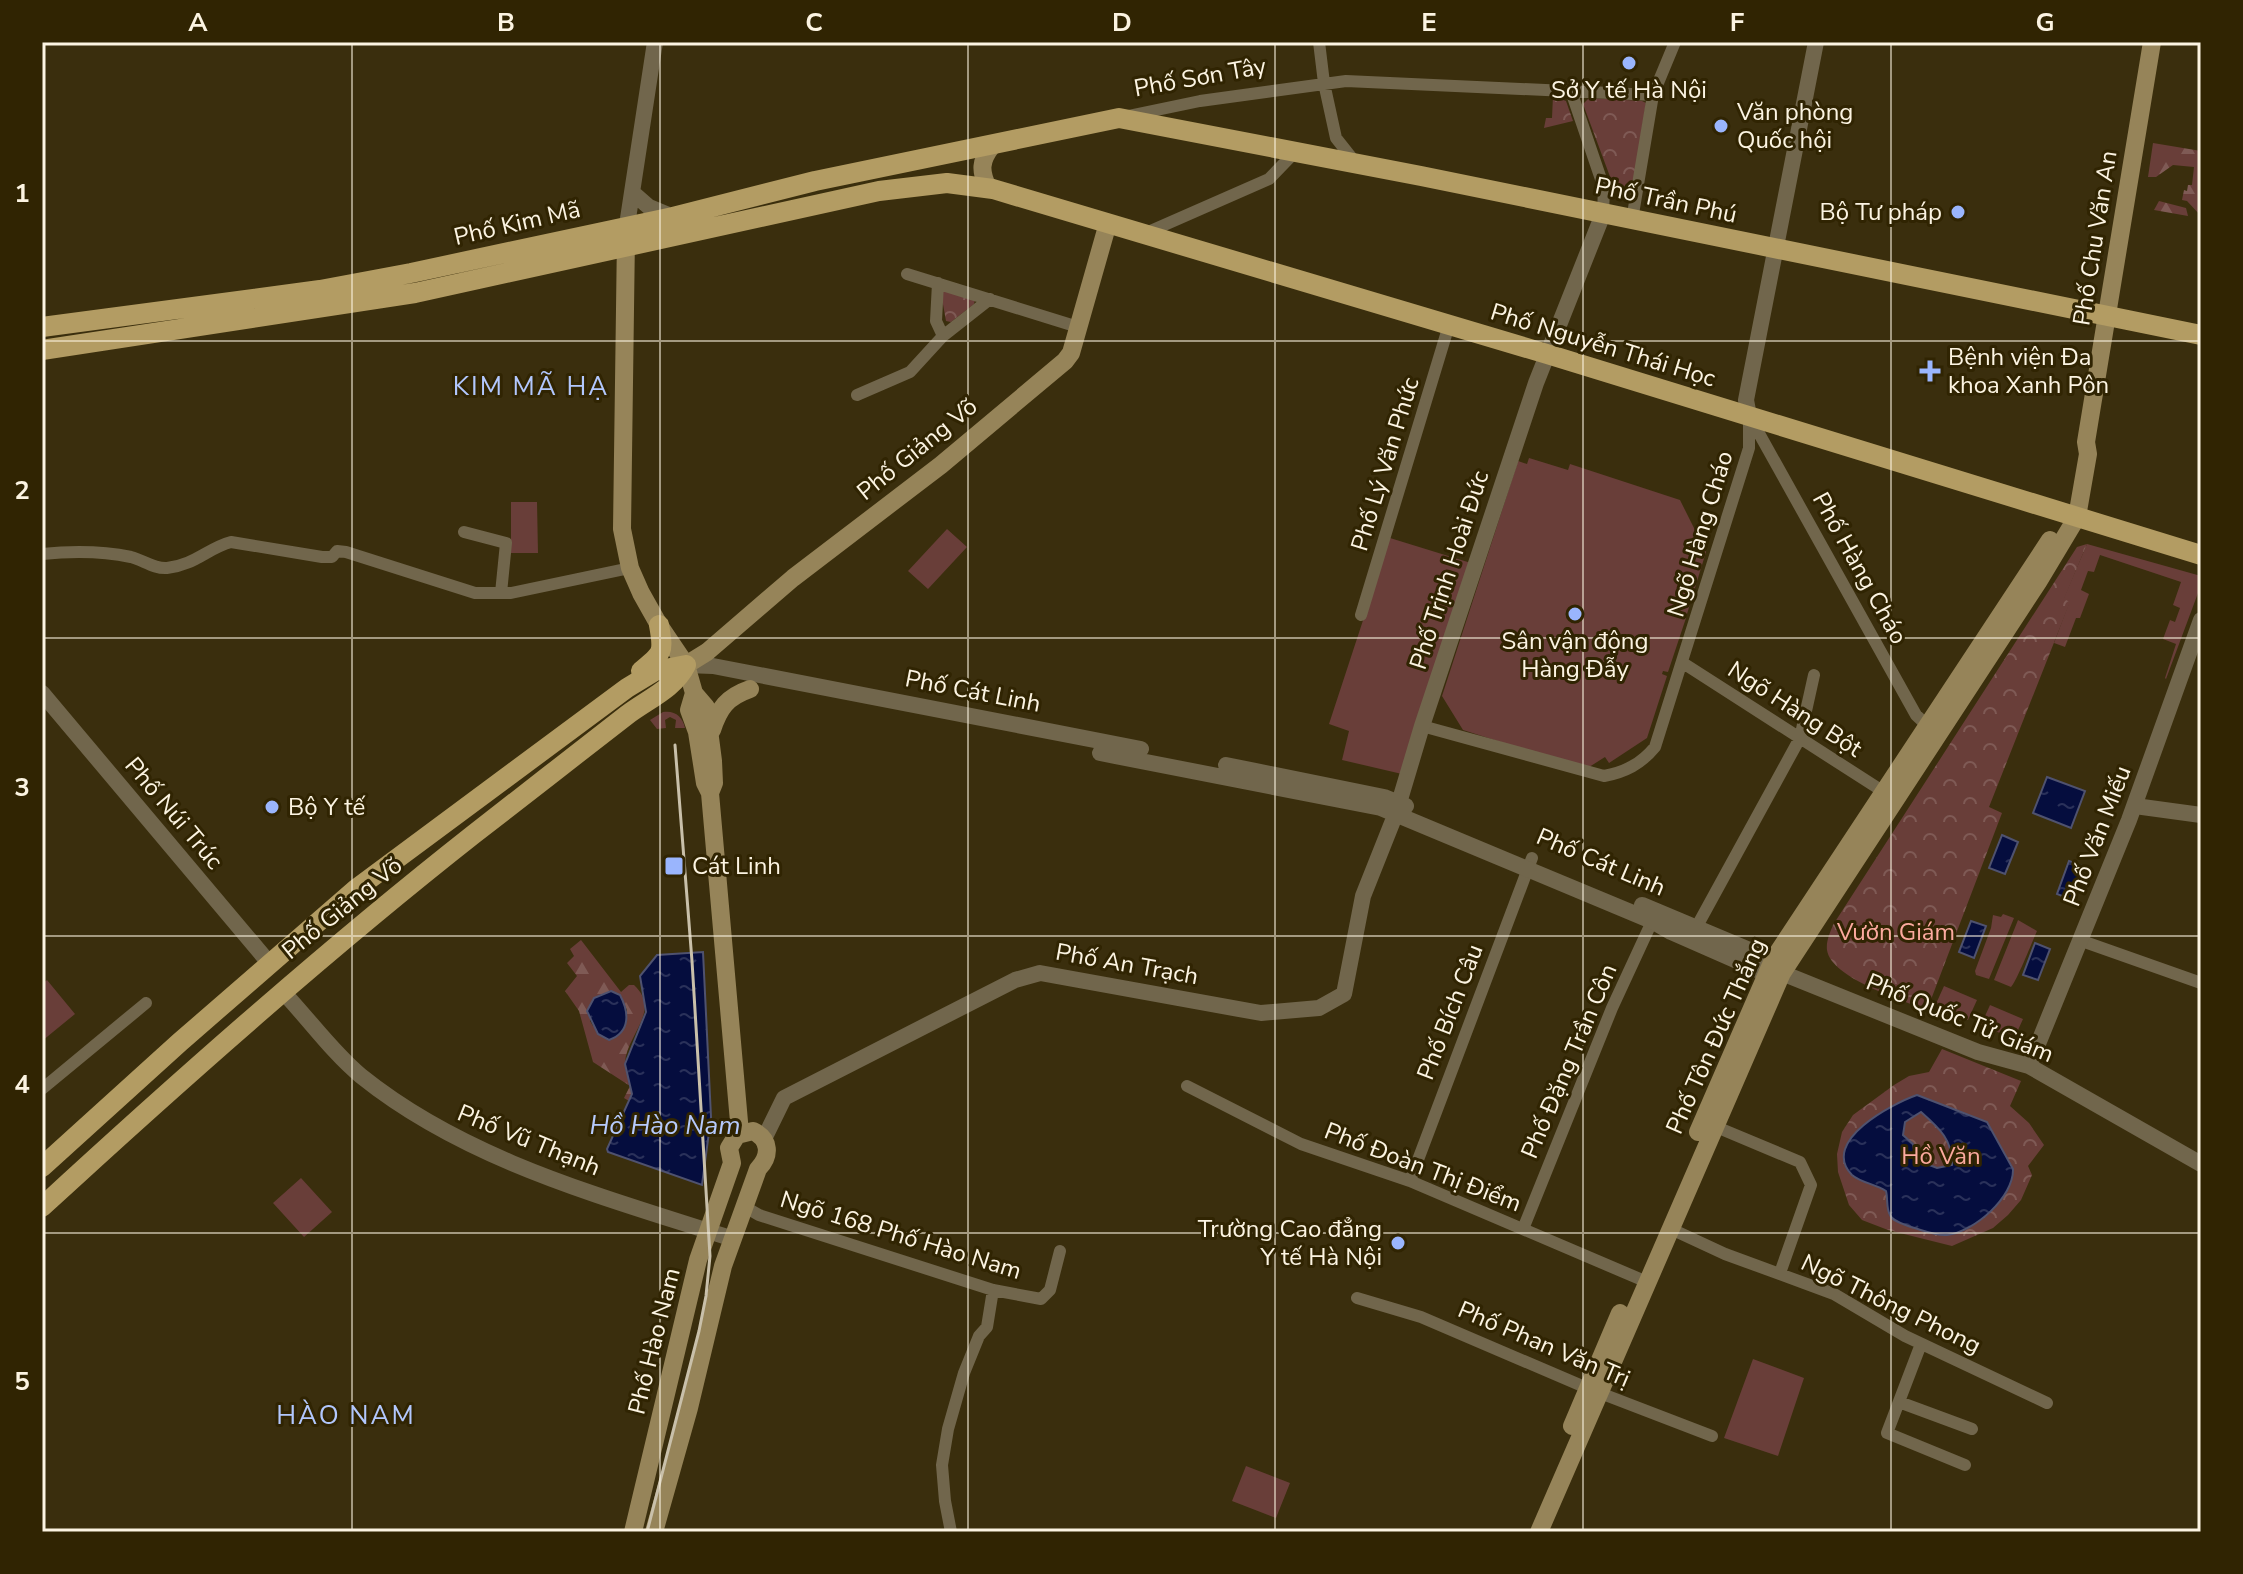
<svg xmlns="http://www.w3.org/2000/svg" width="2243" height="1574" font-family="'Nunito Sans',sans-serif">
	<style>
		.green { fill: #693e39 }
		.forest { fill: url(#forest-firs); fill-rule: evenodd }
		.park { fill: url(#park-crowns) }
		.water { fill: url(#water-ripples); stroke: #4f526f; stroke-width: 2; fill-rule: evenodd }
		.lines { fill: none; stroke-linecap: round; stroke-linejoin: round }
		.minor { stroke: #71664c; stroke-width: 12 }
		.tertiary { stroke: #71664c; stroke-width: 16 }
		.secondary { stroke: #968459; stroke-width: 18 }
		.primary { stroke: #b39c63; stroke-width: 20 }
		.rail { stroke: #c9c0aa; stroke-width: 3 }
		.grid { fill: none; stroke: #fcf4e2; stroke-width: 2; stroke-opacity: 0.55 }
		.poi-dot { fill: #9ab5fd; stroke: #302402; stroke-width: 3 }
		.labels { text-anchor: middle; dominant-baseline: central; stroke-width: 6; stroke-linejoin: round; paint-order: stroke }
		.street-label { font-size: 24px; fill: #fcf4e2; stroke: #302402 }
		.poi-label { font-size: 24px; fill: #fcf4e2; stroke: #302402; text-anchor: start }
		.park-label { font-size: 24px; fill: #fcaa9f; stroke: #302402 }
		.neighbourhood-label { font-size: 26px; letter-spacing: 2px; fill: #b2c7fd; stroke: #302402 }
		.water-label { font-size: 26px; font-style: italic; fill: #b6cafc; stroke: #302402 }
		.neatline { fill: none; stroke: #fcf4e2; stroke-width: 3 }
		.grid-label { font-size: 26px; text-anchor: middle; font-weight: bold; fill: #fcf4e2 }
	</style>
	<defs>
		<pattern id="forest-firs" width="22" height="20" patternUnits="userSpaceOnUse" patternTransform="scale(2)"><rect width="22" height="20" fill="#693e39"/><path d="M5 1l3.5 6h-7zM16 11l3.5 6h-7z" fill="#7f5a55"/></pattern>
		<pattern id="park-crowns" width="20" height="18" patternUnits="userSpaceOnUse" patternTransform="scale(2)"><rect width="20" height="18" fill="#693e39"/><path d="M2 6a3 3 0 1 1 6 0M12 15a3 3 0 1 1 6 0" fill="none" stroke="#7f5a55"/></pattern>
		<pattern id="water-ripples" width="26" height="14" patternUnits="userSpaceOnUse" patternTransform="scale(2)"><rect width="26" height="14" fill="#050d3e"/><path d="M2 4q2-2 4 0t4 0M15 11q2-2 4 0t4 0" fill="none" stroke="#2a315a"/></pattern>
	</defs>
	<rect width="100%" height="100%" fill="#3a2e0d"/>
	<!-- green -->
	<path class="green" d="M1529,458l39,12 2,-6 110,36 26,52 -19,62 -5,-1 -1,3 5,2 -18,54 -5,-1 -1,3 5,2 -20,62 -38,25 -4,-6 -19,12 -123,-39 -21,-34 76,-235 9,3z
		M511,502h26l1,51h-27z
		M947,529l20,18 -39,42 -20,-18z
		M1390,538l81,25 -69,211 -60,-14 7,-29 -20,-7z
		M2087,544l114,32v9l-35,94 -1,-1 11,-34 -13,-5 7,-19 5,2 5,-14 -7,-3 8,-23 -81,-27 -6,17 -6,-1 -7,19 8,4 -9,24h-4l-11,29 -11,-4 15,-40 -6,-3z
		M663,712c12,-2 20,5 22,16h-10l1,-8 -6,-3 -5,3 1,8 -9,1 -7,-9z
		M2003,914l11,4 -25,61 -13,-4 -1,-4 16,-43 2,-13 8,2z
		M2018,920l19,11c-4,9 -21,52 -26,56l-17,-7z
		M47,980l28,34 -33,27v-57z
		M1944,986l33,14 -9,20 -33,-14z
		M1990,1005l33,14 -9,20 -33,-14z
		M301,1178l31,34 -28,25 -31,-34z
		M1753,1359l51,19 -26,78 -54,-18z
		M1246,1466l44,17 -14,35 -44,-17z"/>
	<!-- forest -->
	<path class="forest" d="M2153,143l48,8v65l-14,-15 -5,-1 2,-10 3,1 1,-6h4l2,-18 -21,-2 -17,12h-8z
		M2159,201l27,7 2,8 -34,-6z
		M581,940l40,52 8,-7h5c28,26 -8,50 -9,78 0,14 11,24 4,38l-5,-3 6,-12 -37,-24 -14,-51 -14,-20 12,-15 -10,-13 7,-7 -4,-7zM611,991l9,4 7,15v11l-34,5 -3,-5 4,-23z"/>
	<!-- park -->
	<path class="park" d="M1553,96l13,5 7,20 -29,7 2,-10h6z
		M1589,98l53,3 4,2 -12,75 -6,8 -10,1 -6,-5 -29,-78z
		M946,290l29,9 -1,5 -23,18 -5,-1 -5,-28z
		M2087,544l-23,55 6,3 -81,205 13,6 -75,197c-25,-10 -96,-32 -100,-60 -1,-9 3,-17 6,-25l244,-378z
		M1942,1049l79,32 -11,25 19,17 15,22 -16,21 4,9 -11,25 -13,15 -15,13 -41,18 -64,-16 -26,-10 -13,-15 -11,-33 -1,-18 5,-22 11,-17 41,-30 15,-9 20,-4z"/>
	<!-- water -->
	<path class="water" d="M2047,777l38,14 -14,37 -38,-15z
		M2002,835l16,7 -13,32 -16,-6z
		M2069,861l16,6 -13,33 -15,-6z
		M1971,921l15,5 -12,32 -15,-6z
		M2035,943l15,6 -12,31 -15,-5z
		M703,952l8,165 -9,68 -94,-33 -1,-3 25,-55 -7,-30 21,-52 -6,-36 17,-21z
		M611,991l9,4c9,17 11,37 -11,45l-11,-6 -11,-23 7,-13z
		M1917,1095l70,27 26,47c1,28 -39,63 -66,66 -11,1 -25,-5 -36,-8 -7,-3 -18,-5 -21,-12 -4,-6 -2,-17 -4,-24 -10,-7 -25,-8 -34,-16 -33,-34 42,-72 65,-80zM1921,1112c18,16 32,28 31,53l-15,3 -21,-8 -3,-16 -10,-9 2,-13z"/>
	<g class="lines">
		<!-- minor -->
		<path class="minor" d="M1319,42l5,41 12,55 19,24
			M1571,91l33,97 -1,26
			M1128,116l72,-15 146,-20 307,14
			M1632,220l21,-125 22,-53
			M1146,233l123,-54 26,-27
			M907,274l171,53
			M943,336l47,-37
			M857,395l53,-23 33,-36 -7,-15 2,-38
			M1751,419l165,296 16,15
			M464,532l42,11 -5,50
			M42,554c30,-3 60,-3 89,3 12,3 23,12 36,11 28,-3 41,-20 64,-26l91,15h10l5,-6 9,1 129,41h36l119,-25
			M1361,615l88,-290
			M1683,663l201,129
			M1422,726l182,50c21,-4 37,-12 51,-29l94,-299v-32
			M1696,928l104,-190 14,-63
			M2082,941l119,42
			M1187,1086l114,58 109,37 237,101
			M42,1089l104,-86
			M1714,1126l86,36 11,23 -31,88
			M1410,1181l122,-323
			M745,1207l14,8 234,75 48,9 9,-9 10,-39
			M1669,1228l56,26 109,40 71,42 142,67
			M1523,1229l89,-221 43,-93
			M1357,1298l64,19 166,71 125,48
			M1921,1344l-34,89 78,32
			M1899,1402l73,27
			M951,1532l-6,-31 -3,-36 6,-36 16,-56 15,-37 8,-9 6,-37"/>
		<!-- tertiary -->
		<path class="tertiary" d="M633,193l16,14 24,10
			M627,225l28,-183
			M1749,416l-3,-16 70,-358
			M686,665l27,1 428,83
			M42,693l228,271
			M1100,753l281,55 271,113 19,11 82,36 13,6 16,-1 196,79 51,14 172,98
			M1226,765l158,32 22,9
			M2135,806l66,9
			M1642,905l131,55 6,8
			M282,991c26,27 50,61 79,85 107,86 244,121 372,163
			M2029,1066l100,-246 72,-200
			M764,1139l20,-41 231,-118 25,-7 221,40 58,-5 25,-14 19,-98 33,-83 26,-87 114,-343 67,-169"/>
		<!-- secondary -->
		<path class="secondary" d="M988,188c-8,-17 -8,-27 4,-42
			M626,236l-4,293 8,39 11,25 18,32 27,40 8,28 12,14 7,54 1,22 -4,10
			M686,665l21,-13 86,-74 148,-113 124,-104 6,-8 37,-130
			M694,693l-5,17 8,22 8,51 5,10 30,340
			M712,730c7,-22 15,-33 38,-41
			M1698,1132l75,-172 277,-420
			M1572,1426l48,-113
			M633,1532l65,-272 34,-97 -3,-15 8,-13 16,-4c17,8 18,25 5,38l-35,97 -34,142 -35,124
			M1539,1532l243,-559 256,-391 39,-65 11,-63 -2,-12 66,-400"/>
		<!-- primary -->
		<path class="primary" d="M42,327l278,-37 91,-17 262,-56 142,-36 304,-63 302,58 780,159
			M42,350l373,-57 464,-102 68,-8 46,6 554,165 654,201
			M641,671c22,-18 23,-18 18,-46
			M42,1167l138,-125 176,-153 271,-201 28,-17 31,-6
			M42,1207c140,-129 282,-255 432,-373 51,-40 102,-79 153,-119 21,-16 47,-26 59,-50"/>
		<!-- rail -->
		<path class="rail" d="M647,1532l52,-201 7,-35 4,-40 -18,-295 -17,-216"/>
	</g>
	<!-- grid -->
	<path class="grid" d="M352,42v1490M660,42v1490M968,42v1490M1275,42v1490M1583,42v1490M1891,42v1490M42,341h2159M42,638h2159M42,936h2159M42,1233h2159"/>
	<!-- markers -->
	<g class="poi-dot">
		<circle cx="1629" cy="63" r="8"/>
		<circle cx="1721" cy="126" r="8"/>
		<circle cx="1958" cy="212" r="8"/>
		<path d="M1926 359h8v8h8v8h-8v8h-8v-8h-8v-8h8z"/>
		<circle cx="1575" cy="614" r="8"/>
		<circle cx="272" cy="807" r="8"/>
		<rect x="664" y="856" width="20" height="20" rx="4"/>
		<circle cx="1398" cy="1243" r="8"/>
	</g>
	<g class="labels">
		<!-- street labels -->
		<g class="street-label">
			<text transform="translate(1200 77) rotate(-10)">Phố Sơn Tây</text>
			<text transform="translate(1666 200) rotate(12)">Phố Trần Phú</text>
			<text transform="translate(517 223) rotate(-13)">Phố Kim Mã</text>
			<text transform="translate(2095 238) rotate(-81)">Phố Chu Văn An</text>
			<text transform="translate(1603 345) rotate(17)">Phố Nguyễn Thái Học</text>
			<text transform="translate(917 449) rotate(-39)">Phố Giảng Võ</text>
			<text transform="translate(1385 464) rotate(-73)">Phố Lý Văn Phức</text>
			<text transform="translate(1700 534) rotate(-73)">Ngõ Hàng Cháo</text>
			<text transform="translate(1860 568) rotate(61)">Phố Hàng Cháo</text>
			<text transform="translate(1449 570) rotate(-72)">Phố Trịnh Hoài Đức</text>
			<text transform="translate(973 691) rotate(11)">Phố Cát Linh</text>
			<text transform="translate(1795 709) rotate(33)">Ngõ Hàng Bột</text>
			<text transform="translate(174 813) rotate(50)">Phố Núi Trúc</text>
			<text transform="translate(2097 836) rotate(-69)">Phố Văn Miếu</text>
			<text transform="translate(1601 862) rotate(23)">Phố Cát Linh</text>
			<text transform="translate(342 908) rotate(-39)">Phố Giảng Võ</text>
			<text transform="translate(1127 964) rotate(10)">Phố An Trạch</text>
			<text transform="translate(1450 1012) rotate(-69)">Phố Bích Câu</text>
			<text transform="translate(1960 1018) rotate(22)">Phố Quốc Tử Giám</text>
			<text transform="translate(1716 1036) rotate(-66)">Phố Tôn Đức Thắng</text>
			<text transform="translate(1569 1061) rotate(-67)">Phố Đặng Trần Côn</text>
			<text transform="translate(529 1140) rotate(22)">Phố Vũ Thạnh</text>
			<text transform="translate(1423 1167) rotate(21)">Phố Đoàn Thị Điểm</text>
			<text transform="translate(901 1235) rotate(17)">Ngõ 168 Phố Hào Nam</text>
			<text transform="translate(1891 1304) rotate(26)">Ngõ Thông Phong</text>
			<text transform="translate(654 1341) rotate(-76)">Phố Hào Nam</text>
			<text transform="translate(1544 1344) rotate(23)">Phố Phan Văn Trị</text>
		</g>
		<!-- poi labels -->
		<g class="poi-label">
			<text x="1629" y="90" text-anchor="middle">Sở Y tế Hà Nội</text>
			<text x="1737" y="112">Văn phòng<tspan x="1737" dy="28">Quốc hội</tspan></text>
			<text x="1942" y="212" text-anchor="end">Bộ Tư pháp</text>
			<text x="1948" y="357">Bệnh viện Đa<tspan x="1948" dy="28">khoa Xanh Pôn</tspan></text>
			<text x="1575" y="641" text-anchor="middle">Sân vận động<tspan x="1575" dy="28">Hàng Đẫy</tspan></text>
			<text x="288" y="807">Bộ Y tế</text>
			<text x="692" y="866">Cát Linh</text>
			<text x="1382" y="1229" text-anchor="end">Trường Cao đẳng<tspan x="1382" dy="28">Y tế Hà Nội</tspan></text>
		</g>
		<!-- park labels -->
		<g class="park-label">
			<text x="1896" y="932">Vườn Giám</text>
			<text x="1941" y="1156">Hồ Văn</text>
		</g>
		<!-- neighbourhood labels -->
		<g class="neighbourhood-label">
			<text x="531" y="386">KIM MÃ HẠ</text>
			<text x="346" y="1415">HÀO NAM</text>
		</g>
		<!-- water labels -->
		<g class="water-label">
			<text x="665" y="1125">Hồ Hào Nam</text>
		</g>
	</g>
	<!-- border -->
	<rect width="2243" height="1574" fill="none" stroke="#302402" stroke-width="88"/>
	<rect x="44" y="44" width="2155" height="1486" class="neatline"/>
	<g class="grid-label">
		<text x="198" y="31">A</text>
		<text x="506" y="31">B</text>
		<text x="814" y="31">C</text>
		<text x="1122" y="31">D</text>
		<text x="1429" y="31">E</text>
		<text x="1737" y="31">F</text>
		<text x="2045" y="31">G</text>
		<text x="22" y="202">1</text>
		<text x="22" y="499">2</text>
		<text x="22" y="796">3</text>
		<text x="22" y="1093">4</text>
		<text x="22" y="1390">5</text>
	</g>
</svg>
